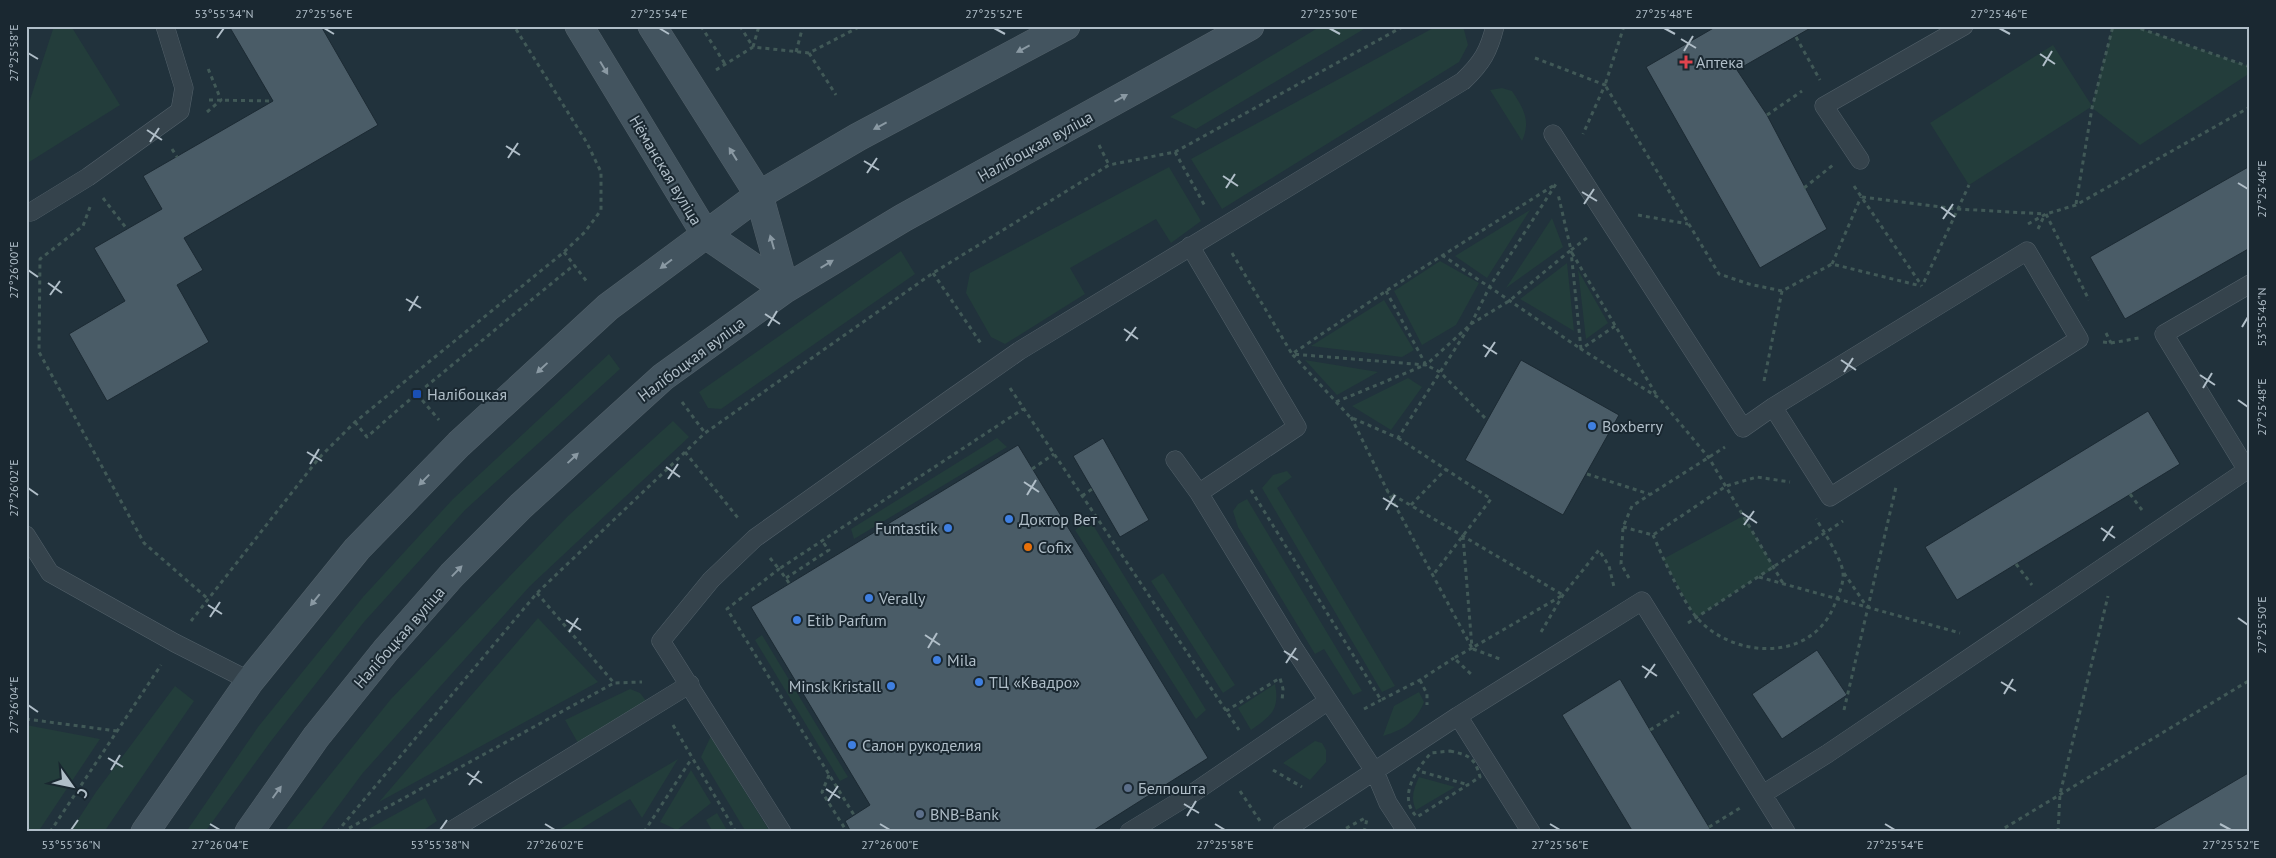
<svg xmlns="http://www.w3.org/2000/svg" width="2276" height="858" font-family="'PT Sans',sans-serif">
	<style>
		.green { fill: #233d3b }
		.building { fill: #4a5c67; stroke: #1c2a33 }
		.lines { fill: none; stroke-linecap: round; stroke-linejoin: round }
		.lane-casing { stroke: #53616a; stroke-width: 19 }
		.secondary-casing { stroke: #53616a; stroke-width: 29 }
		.path { stroke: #415957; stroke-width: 3; stroke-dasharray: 4 4; stroke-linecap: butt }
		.lane { stroke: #35434c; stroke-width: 18 }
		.secondary { stroke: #43545f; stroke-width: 28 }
		.oneway { fill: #8a99a3 }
		.ticks { fill: none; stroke: #b0bec8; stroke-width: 2 }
		.health-dot { fill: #e0444e; stroke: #1a2831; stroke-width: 2 }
		.transit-dot { fill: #1a4fb4; stroke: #1a2831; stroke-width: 2 }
		.shop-dot { fill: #3f7fe0; stroke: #1a2831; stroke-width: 2 }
		.food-dot { fill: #e8710a; stroke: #1a2831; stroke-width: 2 }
		.service-dot { fill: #5c6f8a; stroke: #1a2831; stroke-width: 2 }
		.labels { text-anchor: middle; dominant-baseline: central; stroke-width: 4; stroke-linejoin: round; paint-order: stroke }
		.poi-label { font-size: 16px; fill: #b0bec8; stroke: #1a2831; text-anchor: start }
		.street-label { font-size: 16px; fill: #b0bec8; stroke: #1a2831 }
		.neatline { fill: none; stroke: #b0bec8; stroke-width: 2 }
		.ticks-label { font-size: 12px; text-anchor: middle; fill: #b0bec8 }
	</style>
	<rect width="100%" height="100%" fill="#21323c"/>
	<!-- green -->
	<path class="green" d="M54,26h17l49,79 -94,59v-52z
		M1321,26h48l-173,103 -26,-12z
		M1437,26h26l5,19 -9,17 -237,147 -31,-50z
		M2113,26h20l117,41v6l-110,72 -49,-38 -122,78 -39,-62 123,-78 39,61z
		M1502,88l10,3c12,18 19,30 10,50l-32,-51z
		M1169,167l32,54 -30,22 -15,-24 -86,49 15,26 -80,50 -14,-7 -25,-44 4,-20z
		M1530,210l-43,68 -32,-22z
		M1552,218l11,29 -57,41z
		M901,251l14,23 -194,135 -13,-1 -9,-16z
		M1440,261l39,22 -23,42 -34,20 -28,-54z
		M1567,263l7,68 -54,-32z
		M1578,270l30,53 -22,16z
		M1384,300l30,50 -12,7 -91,-11z
		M609,354l11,15 -155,141 -101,112 -93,119 -66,91h-19l72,-105 105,-130 90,-98z
		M1305,360l73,12 -41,23z
		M1408,378l14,9 -31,43 -39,-24z
		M673,421l16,16 -159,149 -168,188 -43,58h-35l107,-133 177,-183z
		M997,438l10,9 -153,92 -3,-10z
		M1287,471l5,6 -15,11 118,198 -13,6 -120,-204 11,-13z
		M1247,499l115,192 -9,4 -29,-46 -9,5 -77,-127 -5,-16 5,-7z
		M1743,516l32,53 -17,8 -62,41 -33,-59z
		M1090,520l116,190 -10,9 -121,-189z
		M1163,573l72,112 -12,8 -72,-112z
		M538,618l60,64 -219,120z
		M762,635l86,142 -8,4 -85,-141z
		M1275,684c5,26 -4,32 -24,46l-13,-22z
		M175,686l19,15 -90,131h-34l26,-40z
		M630,689l10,4 7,9 -69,41 -13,-23z
		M1419,692l5,10c-8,20 -21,28 -41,34l11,-30z
		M26,725l74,14 -62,93h-12z
		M711,736l59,96h-24l-45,-75z
		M1315,741l7,2 4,7v12l-16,18 -27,-17z
		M678,759l-36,59 -12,-19 -54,33h-21z
		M691,770l20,33 -34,27 -17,-8z
		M1419,777l36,10 -39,23c-6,-12 -2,-22 3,-33z
		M425,798l12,23 -16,11h-58z
		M717,813l11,19h-15l-7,-12z"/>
	<!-- building -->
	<path class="building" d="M229,26h92l57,99 -194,113 19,32 -26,15 32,57 -102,59 -38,-67 56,-33 -31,-53 68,-39 -19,-33 130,-75z
		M1717,26h97l-77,44 30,45 60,114 -67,39 -114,-201z
		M2250,166v82l-125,71 -35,-62z
		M1521,360l98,55 -56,100 -98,-55z
		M2148,411l32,53 -223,136 -32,-53z
		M1103,438l46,82 -29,17 -47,-81z
		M1018,445l190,313 -117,74h-240l-6,-11 25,-16 -119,-198z
		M1817,650l30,45 -65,44 -30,-45z
		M1620,679l30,51 62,102h-79l-71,-117z
		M2250,772v60h-102z"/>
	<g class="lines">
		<!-- lane casing -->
		<g class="lane-casing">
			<path id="lane" d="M1553,134l190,294 30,-21 254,-156 52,88 -249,158 -57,-90
				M1860,160l-36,-54 140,-80
				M31,212l57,-35 92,-66 4,-23 -19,-62
				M1190,246l107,181 -98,66
				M1175,460l24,33 94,154 82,125 13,31 19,29
				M26,535l24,38 125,70 75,38
				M1458,716l73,116
				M1763,794l64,-40 420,-284 -83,-136 86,-50
				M449,832l241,-148
				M782,832l-121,-191 50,-61 44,-42 194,-138 70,-49 444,-270c19,-18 26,-30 32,-55
				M1129,832l67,-41 132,-90
				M1282,832l176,-116 184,-115 144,231"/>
		</g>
		<!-- secondary casing -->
		<g class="secondary-casing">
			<path id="secondary" d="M579,26l127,209 79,54
				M652,26l107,169 26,94
				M145,832l105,-151 107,-132 102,-105 149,-137 151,-112 99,-58 208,-111
				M249,832l67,-95 70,-87 66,-75 69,-69 142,-129 122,-88 118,-71 347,-192"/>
		</g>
		<!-- path -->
		<path class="path" d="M701,26l24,38
			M740,26l13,21
			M1624,26l-19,59 114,189 30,10 33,7 50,-27 89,22
			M2133,26l117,41
			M1796,37l24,43
			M753,47l6,-21
			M796,52l7,-26
			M809,53l27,42
			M1535,58l70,27 -22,49
			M716,70l37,-23 56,6 52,-27
			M209,100l64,1
			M207,112l14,-12 -14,-34
			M1767,115l35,-24
			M1099,145l10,20
			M172,149l5,8
			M1175,152l31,56
			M1854,186l68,100
			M1804,188l29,-23
			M1862,197l96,12 87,5
			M103,198l24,31
			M2076,204l16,-96 21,-82
			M90,207l-7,19 -43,33 -1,93 105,191 63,55
			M2046,214l43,86
			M1638,215l50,9
			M2028,224l18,-10 30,-9 174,-98
			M2038,229l7,-15
			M1571,250l17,-13
			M564,252l24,31
			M1232,253l60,101 94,-63 170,-107 -66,102 -19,38 -73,114 -48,-21 -58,-63 134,11 45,-41 38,-23 62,-51 -13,-56
			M1572,253l85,143
			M1442,255l139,94 -10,-98
			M1832,264l29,-67
			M933,273l49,72
			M1924,282l45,-97
			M1386,291l40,74 14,7 47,48
			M1615,326l-34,23 78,49 50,60 75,127
			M2106,333l5,10
			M2103,342l8,1 28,-5
			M1764,381l18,-90
			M1010,388l229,342
			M417,394l22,26
			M682,402l23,31
			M1336,402l89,-37
			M1351,417l37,75 84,156 91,-53 -175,-103
			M355,422l12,15 34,-30 173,-142
			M1398,438l93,61 -58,76
			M685,452l53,66
			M1032,469l22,-15
			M1587,474l62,20
			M1251,490l130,210 39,-20 34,-22
			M2130,494l12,16
			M1082,496l10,-7
			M1411,505l35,-36
			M1623,527l30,8 73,-49 31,-9 33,5
			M1653,535c9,21 30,68 45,84 37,40 113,43 136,-13 4,-10 10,-22 9,-33 0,-11 -20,-43 -27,-54
			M1463,536l9,112 -18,10 18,17
			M770,558l9,11 244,-160
			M2016,564l16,21
			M1844,573l23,34
			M1759,577l201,56
			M786,578l43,-28 -7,-9
			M1629,578l-8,-14 2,-37 9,-21 93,-59
			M789,583l-10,-14 -52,40 127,206
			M537,593l77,90 28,-1
			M191,621l128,-163 36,-36 209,-170 21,-20 16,-22v-38l-14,-29 -73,-117
			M1688,623l155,-102
			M1541,632l22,-37 36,-45 10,16 5,21
			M1473,649l27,10
			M1420,680l7,14v11
			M1364,709l17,-9
			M1844,710l52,-223
			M1226,711l54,-33 3,11 -1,12
			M26,719l91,12
			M673,725l63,107
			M1650,730l29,-18
			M1450,751c19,4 25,7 30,26l-63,40c-20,-20 -1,-47 14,-64z
			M1273,770l29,17
			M1422,772l47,13
			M829,775l-7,17 25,40
			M1240,791l20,30
			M1709,827l31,-19
			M50,832l111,-167
			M337,832l200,-239 168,-160 228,-160 176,-108 66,-13 229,-126
			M342,832l272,-149
			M644,832l48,-74
			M1339,832l28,-15
			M1364,832l3,-13
			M1998,832l252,-152
			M2058,832l2,-38 48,-198"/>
		<!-- lane -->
		<use href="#lane" class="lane"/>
		<!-- secondary -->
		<use href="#secondary" class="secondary"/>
	</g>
	<!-- one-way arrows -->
	<defs><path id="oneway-solid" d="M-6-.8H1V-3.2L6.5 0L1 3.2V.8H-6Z" transform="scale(1.25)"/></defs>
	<g class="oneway">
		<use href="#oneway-solid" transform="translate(1023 49) rotate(152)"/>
		<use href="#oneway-solid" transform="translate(604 68) rotate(59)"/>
		<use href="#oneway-solid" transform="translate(1121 98) rotate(-29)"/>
		<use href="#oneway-solid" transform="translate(880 126) rotate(152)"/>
		<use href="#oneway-solid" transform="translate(733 154) rotate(-122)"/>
		<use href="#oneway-solid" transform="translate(772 242) rotate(-106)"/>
		<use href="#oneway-solid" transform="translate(666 264) rotate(143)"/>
		<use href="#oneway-solid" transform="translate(827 264) rotate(-31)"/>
		<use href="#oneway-solid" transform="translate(542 368) rotate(137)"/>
		<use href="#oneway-solid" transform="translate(573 458) rotate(-43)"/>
		<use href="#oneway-solid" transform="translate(424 480) rotate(134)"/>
		<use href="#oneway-solid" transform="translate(457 571) rotate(-46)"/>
		<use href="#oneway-solid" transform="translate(315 600) rotate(129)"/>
		<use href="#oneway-solid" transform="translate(277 792) rotate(-54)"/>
	</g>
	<!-- ticks -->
	<path class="ticks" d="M324,28l10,6M659,28l10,6M994,28l11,6M1329,28l11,6M1664,28l11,6M1999,28l11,6M217,38l7,-10M1681,39l15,9M1684,51l9,-15M28,53l10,6M2040,54l15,10M2043,66l9,-15M147,130l15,10M150,142l9,-14M506,146l14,9M508,158l10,-15M864,161l15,9M867,173l10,-15M1223,176l15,10M2238,183l10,6M1226,188l9,-14M1582,192l15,9M1584,204l10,-15M1941,207l14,10M1943,219l10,-15M28,270l10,7M48,283l14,10M50,295l10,-14M406,299l15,9M409,311l9,-15M765,314l15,10M768,326l9,-15M2242,327l6,-10M1124,329l14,10M1126,341l10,-14M1483,345l14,9M1485,357l10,-15M1841,360l15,10M1844,372l9,-14M2200,375l15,10M2203,388l9,-15M2238,400l10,7M307,452l15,9M310,464l9,-15M666,467l14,10M668,479l10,-15M1024,482l15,10M28,488l10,7M1027,495l9,-15M1383,498l15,9M1386,510l9,-15M1742,513l15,10M1744,525l10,-14M2101,528l14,10M2103,541l10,-15M208,605l14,9M210,617l10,-15M2238,618l10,7M566,620l15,10M569,632l9,-14M925,635l15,10M928,648l9,-15M1284,651l14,9M1286,663l10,-15M1642,666l15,10M1645,678l10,-14M2001,682l15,9M2004,694l9,-15M28,705l10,7M108,758l15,9M111,770l9,-15M467,773l15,10M469,785l10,-14M826,789l14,9M828,801l10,-15M1184,804l15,9M1187,816l9,-15M210,824l10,6M545,824l10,6M880,824l10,6M1215,824l10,6M1550,824l10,6M1885,824l10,6M2220,824l11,6M71,830l7,-10M440,830l7,-10"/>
	<!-- markers -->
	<path class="health-dot" d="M1683.5 54.5h5v5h5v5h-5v5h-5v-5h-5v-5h5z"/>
	<rect class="transit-dot" x="412" y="389" width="10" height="10" rx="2.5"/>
	<g class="shop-dot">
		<circle cx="1592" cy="426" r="5"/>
		<circle cx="1009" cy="519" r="5"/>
		<circle cx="948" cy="528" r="5"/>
		<circle cx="869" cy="598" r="5"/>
		<circle cx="797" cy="620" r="5"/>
		<circle cx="937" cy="660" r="5"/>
		<circle cx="979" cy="682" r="5"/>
		<circle cx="891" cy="686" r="5"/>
		<circle cx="852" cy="745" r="5"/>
	</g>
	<circle class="food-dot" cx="1028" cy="547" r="5"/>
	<g class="service-dot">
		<circle cx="1128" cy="788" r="5"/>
		<circle cx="920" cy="814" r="5"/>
	</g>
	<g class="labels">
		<!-- poi labels -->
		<g class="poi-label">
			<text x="1696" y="62">Аптека</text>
			<text x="427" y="394">Налібоцкая</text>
			<text x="1602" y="426">Boxberry</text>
			<text x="1019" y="519">Доктор Вет</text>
			<text x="938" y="528" text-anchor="end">Funtastik</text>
			<text x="1038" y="547">Cofix</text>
			<text x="879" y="598">Verally</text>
			<text x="807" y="620">Etib Parfum</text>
			<text x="947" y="660">Mila</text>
			<text x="989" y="682">ТЦ «Квадро»</text>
			<text x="881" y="686" text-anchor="end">Minsk Kristall</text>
			<text x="862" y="745">Салон рукоделия</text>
			<text x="1138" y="788">Белпошта</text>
			<text x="930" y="814">BNB-Bank</text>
		</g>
		<!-- street labels -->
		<g class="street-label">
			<text transform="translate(1035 146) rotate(-29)">Налібоцкая вуліца</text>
			<text transform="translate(666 170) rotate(59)">Нёманская вуліца</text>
			<text transform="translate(691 359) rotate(-37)">Налібоцкая вуліца</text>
			<text transform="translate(399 637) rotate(-49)">Налібоцкая вуліца</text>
		</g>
	</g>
	<!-- border -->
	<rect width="2276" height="858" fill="none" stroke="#1a2831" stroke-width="55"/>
	<!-- north arrow -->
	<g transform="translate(72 786) rotate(123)" stroke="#1a2831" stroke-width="4" paint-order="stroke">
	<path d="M0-4L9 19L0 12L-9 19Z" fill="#b0bec8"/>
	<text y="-8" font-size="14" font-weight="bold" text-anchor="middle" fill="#b0bec8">С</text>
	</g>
	<rect x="28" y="28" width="2220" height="802" class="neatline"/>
	<g class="ticks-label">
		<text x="224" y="18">53°55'34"N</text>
		<text x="324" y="18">27°25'56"E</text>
		<text x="659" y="18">27°25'54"E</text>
		<text x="994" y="18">27°25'52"E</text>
		<text x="1329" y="18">27°25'50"E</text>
		<text x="1664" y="18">27°25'48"E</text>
		<text x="1999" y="18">27°25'46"E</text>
		<text transform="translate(14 53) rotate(-90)" y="4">27°25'58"E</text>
		<text transform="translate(2262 189) rotate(-90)" y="4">27°25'46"E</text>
		<text transform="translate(14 270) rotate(-90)" y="4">27°26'00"E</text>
		<text transform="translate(2262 317) rotate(-90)" y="4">53°55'46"N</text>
		<text transform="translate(2262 407) rotate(-90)" y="4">27°25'48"E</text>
		<text transform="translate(14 488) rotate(-90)" y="4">27°26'02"E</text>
		<text transform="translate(2262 625) rotate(-90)" y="4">27°25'50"E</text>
		<text transform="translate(14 705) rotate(-90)" y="4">27°26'04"E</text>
		<text x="71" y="849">53°55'36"N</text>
		<text x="220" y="849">27°26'04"E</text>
		<text x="440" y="849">53°55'38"N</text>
		<text x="555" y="849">27°26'02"E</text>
		<text x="890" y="849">27°26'00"E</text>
		<text x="1225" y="849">27°25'58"E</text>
		<text x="1560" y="849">27°25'56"E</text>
		<text x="1895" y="849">27°25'54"E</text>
		<text x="2231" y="849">27°25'52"E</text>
	</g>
</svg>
